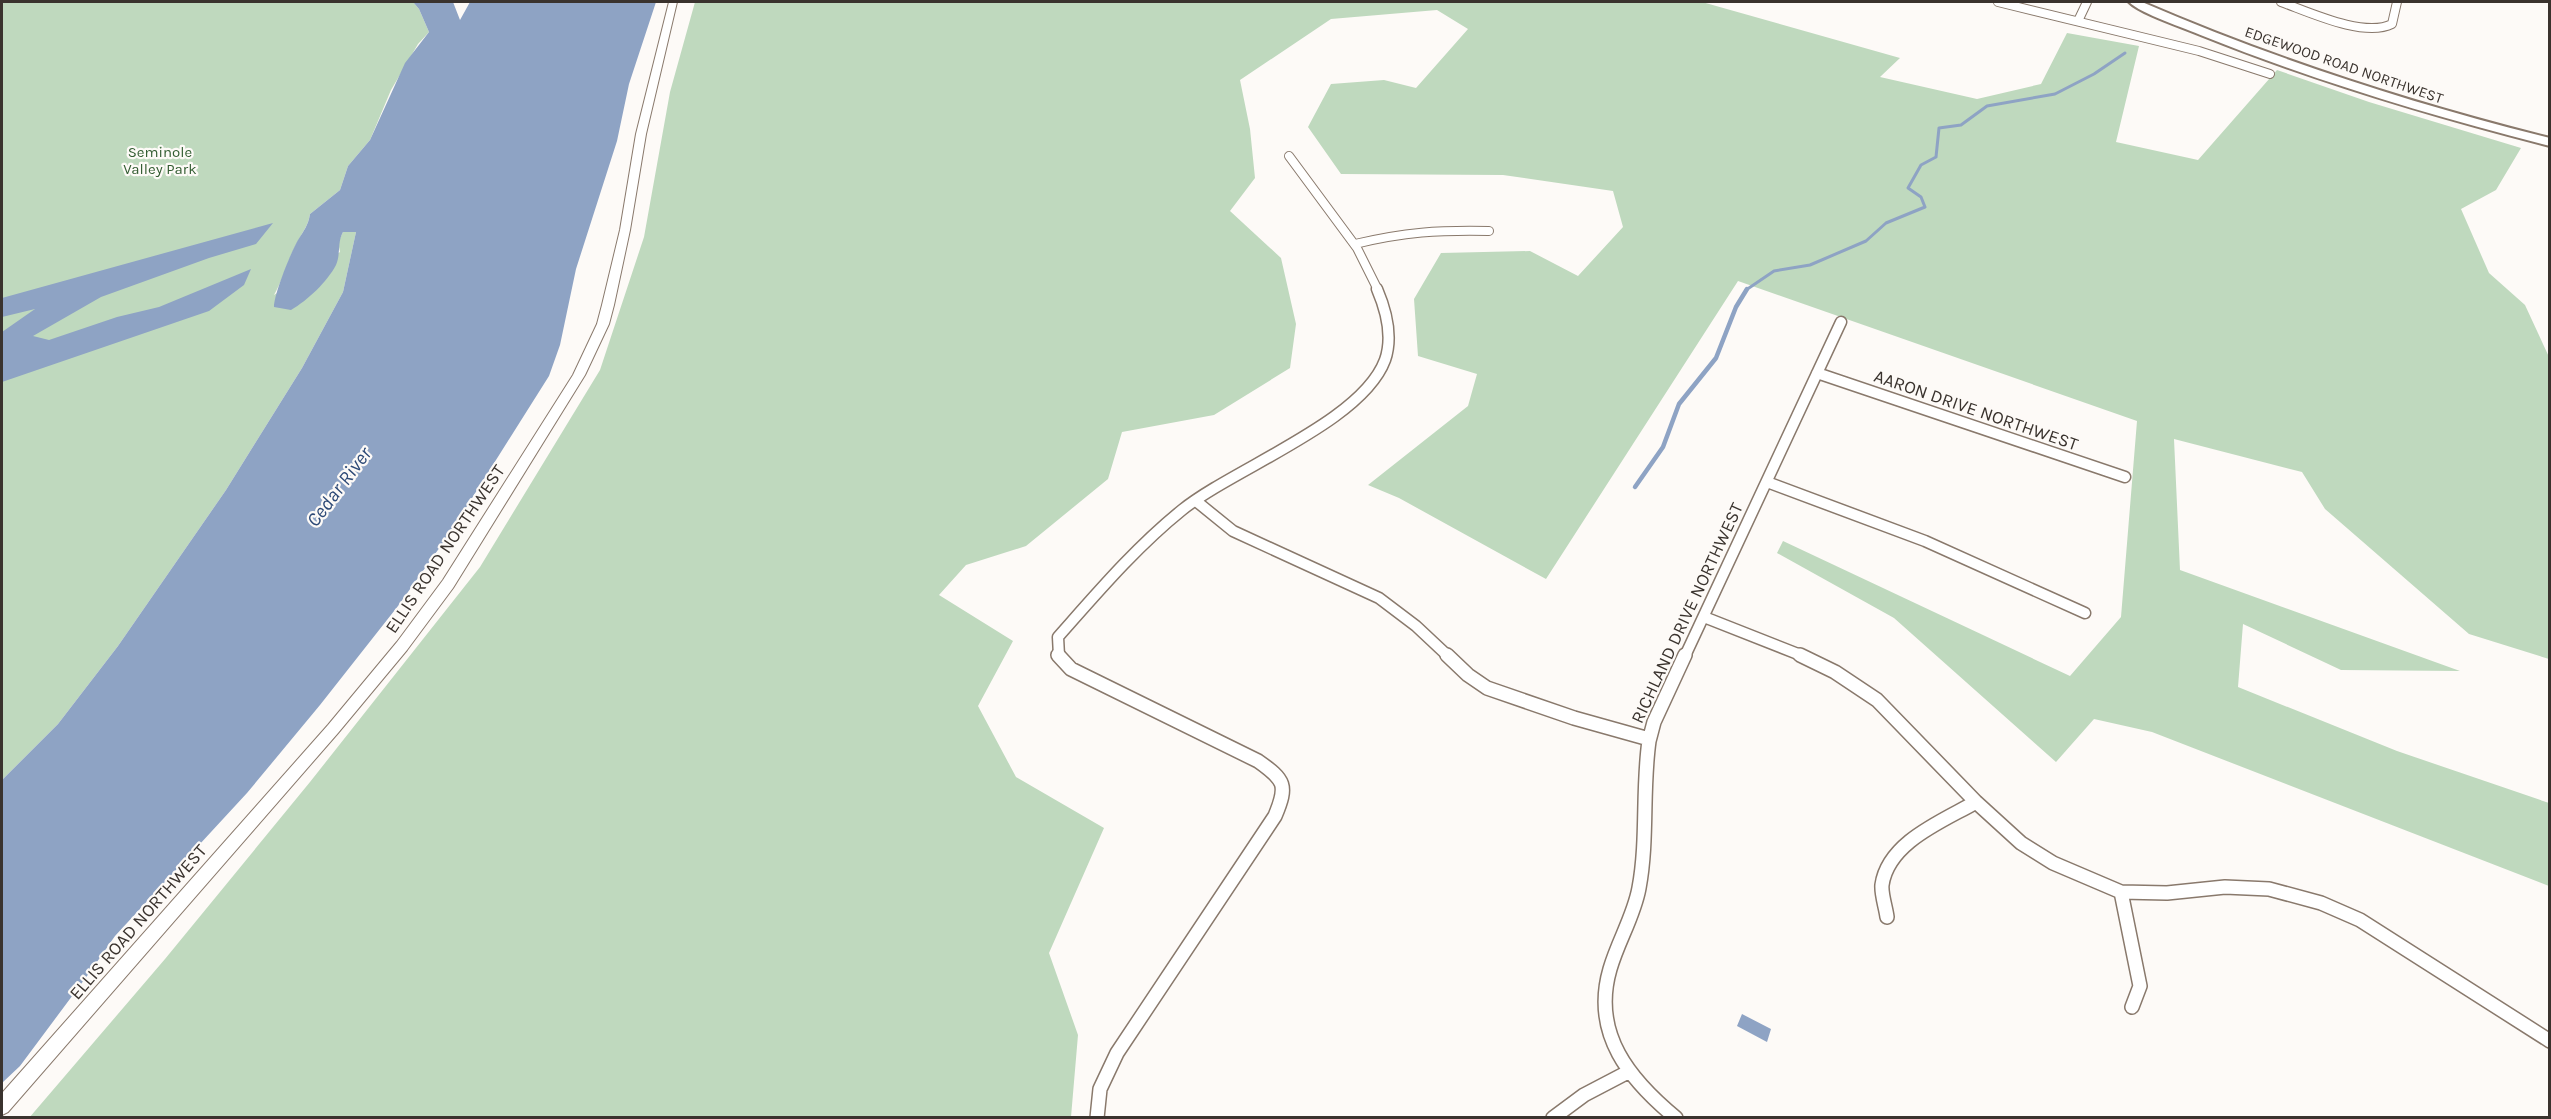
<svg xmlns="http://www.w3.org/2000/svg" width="2551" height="1119" font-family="Karla,sans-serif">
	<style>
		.green { fill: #bfd9be }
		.water { fill: #8ea3c4 }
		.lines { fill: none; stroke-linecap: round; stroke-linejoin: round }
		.stream-far1 { stroke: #8ea3c4; stroke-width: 3 }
		.stream { stroke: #8ea3c4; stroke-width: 4.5 }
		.minor-far2-casing { stroke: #89796c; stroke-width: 10 }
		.minor-far1-casing { stroke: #89796c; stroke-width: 13 }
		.minor-casing { stroke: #89796c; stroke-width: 16 }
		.tertiary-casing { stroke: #89796c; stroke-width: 2 }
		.primary-casing { stroke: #89796c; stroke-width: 4 }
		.minor-far2 { stroke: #fff; stroke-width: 8 }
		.minor-far1 { stroke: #fff; stroke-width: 10 }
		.minor { stroke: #fff; stroke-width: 13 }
		.tertiary { fill: #fff; fill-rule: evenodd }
		.primary { fill: #fff; fill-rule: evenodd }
		.labels { text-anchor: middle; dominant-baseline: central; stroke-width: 4.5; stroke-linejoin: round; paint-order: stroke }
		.far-street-label { font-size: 15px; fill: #3a332e; stroke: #fdfaf7 }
		.far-park-label { font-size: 15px; fill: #325c31; stroke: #fdfaf7 }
		.street-label { font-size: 18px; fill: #3a332e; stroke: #fdfaf7 }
		.water-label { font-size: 20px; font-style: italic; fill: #2e4a77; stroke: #fdfaf7 }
	</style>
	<rect width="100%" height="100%" fill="#fdfaf7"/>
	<!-- green -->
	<path class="green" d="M2,2h411l6,7 10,23 -11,12 -27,46 -21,50 -22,26 -8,24 -30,24c-2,12 -7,17 -12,27 -10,17 -14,37 -24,54l66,-43 -2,-10 5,-10h13l-13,60 -41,76 -76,122 -108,156 -60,78 -56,56z
		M695,2h1007l198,56 -20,19 97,22 64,-15 26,-51 72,13 -23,96 82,18 79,-90 92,32 152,46 -25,42 -35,19 28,64 36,32 24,52v302l-80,-25 -144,-125 -23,-37 -128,-33 6,131 280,101 -119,-1 -98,-46 -5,63 159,64 152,52v83l-397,-154 -58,-13 -38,43 -162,-144 -117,-65 6,-12 287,135 51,-59 16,-196 -399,-140 -192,298 -147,-81 -31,-13 100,-79 9,-32 -59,-18 -4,-57 27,-46 89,-2 48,25 45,-49 -10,-36 -110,-16 -162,-1 -33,-47 23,-43 53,-4 32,8 52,-59 -31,-19 -106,9 -91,61 10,49 5,49 -25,33 51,47 15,66 -6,44 -76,47 -92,17 -14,47 -82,67 -60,19 -27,30 74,46 -35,65 38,71 88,51 -55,125 29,82 -7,82 -1042,1 136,-159 145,-177 170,-215 120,-197 44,-133 26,-145z"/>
	<!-- water -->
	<path class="water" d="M413,2h40l7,18 10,-18h186l-27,82 -12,57 -41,128 -16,76 -11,31 -99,157 -52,73 -78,99 -73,88 -132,143 -25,36 -70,94 -18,17v-303l56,-56 60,-78 108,-156 76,-122 41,-76 13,-60h-13c-6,11 -2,21 -7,33 -9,17 -28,35 -45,45l-17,-3c0,-13 17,-55 24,-67 6,-10 10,-14 12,-26l30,-24 8,-24 22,-26 35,-77 24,-31 -10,-23z
		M273,223l-17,21 -47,14 -108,39 -68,39 16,4 68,-23 42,-10 92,-38 -7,16 -35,26 -207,71v-50l33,-23 -33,8v-19z
		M1742,1014l29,15 -4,13 -30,-16z"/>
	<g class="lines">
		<!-- stream-far1 -->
		<path class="stream-far1" d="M1746,290l28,-19 36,-6 56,-24 20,-18 39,-16 -4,-10 -13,-9 13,-23 15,-8 3,-29 22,-3 26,-19 68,-12 39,-20 31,-21"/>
		<!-- stream -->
		<path class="stream" d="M1635,487l28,-40 16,-43 37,-46 20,-51 11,-18"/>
		<!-- minor-far2 casing -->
		<g class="minor-far2-casing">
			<path id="minor-far2" d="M1998,2l201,49 71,23
				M2281,2c28,10 83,36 111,22l5,-22
				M2078,21l9,-19
				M1289,156l68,92 21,42
				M1355,244c50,-12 83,-14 134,-13"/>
		</g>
		<!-- minor-far1 casing -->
		<g class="minor-far1-casing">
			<path id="minor-far1" d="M1817,373l308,104
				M1767,482l158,59 160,72
				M1196,501l37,30 146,67 37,28 32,30
				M1704,617l99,39
				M1059,656l-1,-19c39,-44 78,-90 124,-127 52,-42 180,-88 203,-150 8,-23 1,-50 -8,-71
				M1685,656l156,-334"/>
		</g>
		<!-- minor casing -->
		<g class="minor-casing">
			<path id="minor" d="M1058,655l13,14 187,92c27,19 30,24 17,55l-158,237 -17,36 -3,29
				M1447,655l21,20 19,13 87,30 75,21
				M1800,655l35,17 42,28 99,102 45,41 32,20 68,29 46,1 58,-6 44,2 52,14 39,17 190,121
				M2121,892l19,94 -8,21
				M1887,917c-1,-9 -6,-23 -5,-32 6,-43 61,-64 94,-83
				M1553,1118l31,-23 44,-23
				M1676,1118c-46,-38 -85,-84 -66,-149 8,-28 24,-53 29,-81 9,-48 3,-98 10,-147l5,-19 31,-67"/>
		</g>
		<!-- tertiary casing -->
		<g class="tertiary-casing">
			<path id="tertiary" d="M669,2h8l-31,132 -16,96 -16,75 -5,19 -24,51 -132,213 -46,62 -69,83 -330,379 -6,3v-22l326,-368 69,-83 46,-62 130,-205 24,-51 5,-19 18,-75 16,-96z"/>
		</g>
		<!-- primary casing -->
		<g class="primary-casing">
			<path id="primary" d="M2129,2h13c132,57 268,101 408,136v8c-118,-30 -235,-65 -347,-110 -18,-8 -62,-22 -74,-34z"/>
		</g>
		<!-- minor-far2 -->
		<use href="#minor-far2" class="minor-far2"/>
		<!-- minor-far1 -->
		<use href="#minor-far1" class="minor-far1"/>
		<!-- minor -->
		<use href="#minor" class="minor"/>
		<!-- tertiary -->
		<use href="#tertiary" class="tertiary"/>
		<!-- primary -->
		<use href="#primary" class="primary"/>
	</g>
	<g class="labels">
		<!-- far-street labels -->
		<g class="far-street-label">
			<text transform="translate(2344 65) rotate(19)">EDGEWOOD ROAD NORTHWEST</text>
		</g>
		<!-- far-park labels -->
		<g class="far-park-label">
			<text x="160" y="152">Seminole<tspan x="160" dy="17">Valley Park</tspan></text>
		</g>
		<!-- street labels -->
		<g class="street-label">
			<text transform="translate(1976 410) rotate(19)">AARON DRIVE NORTHWEST</text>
			<text transform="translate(445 549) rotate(-56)">ELLIS ROAD NORTHWEST</text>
			<text transform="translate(1687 613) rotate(-65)">RICHLAND DRIVE NORTHWEST</text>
			<text transform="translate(138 922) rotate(-49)">ELLIS ROAD NORTHWEST</text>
		</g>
		<!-- water labels -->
		<g class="water-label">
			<text transform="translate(339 487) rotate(-53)">Cedar River</text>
		</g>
	</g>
	<!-- border -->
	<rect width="2551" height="1119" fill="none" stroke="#3a332e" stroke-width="6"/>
</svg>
